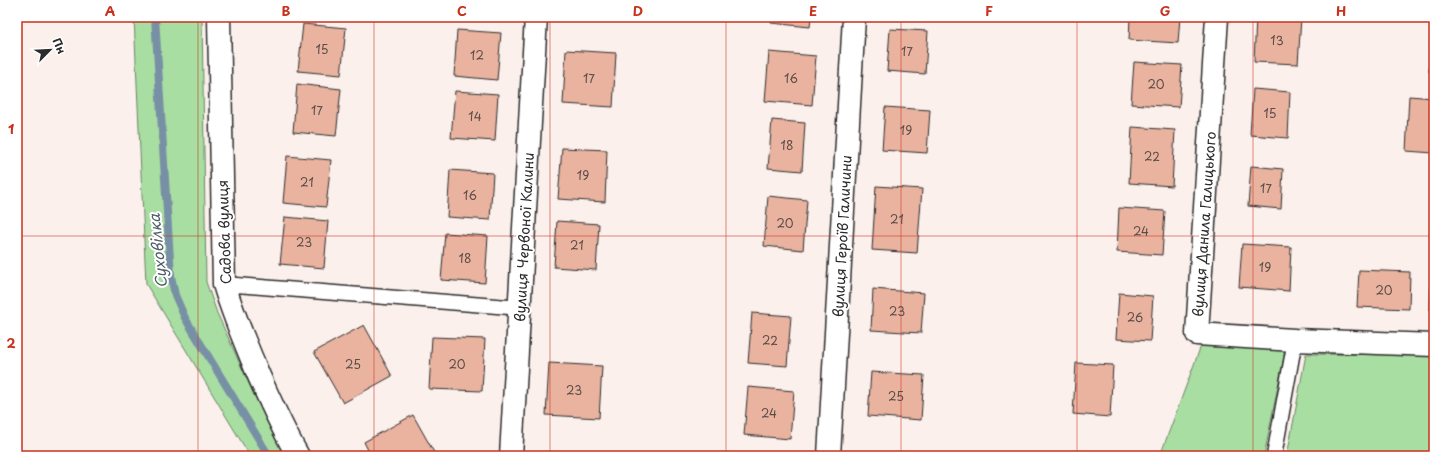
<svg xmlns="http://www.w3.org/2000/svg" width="1451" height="473" font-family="'Playpen Sans',sans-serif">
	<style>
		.green { fill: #a8dea1; stroke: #6a8466 }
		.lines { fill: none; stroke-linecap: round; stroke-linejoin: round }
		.stream { stroke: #7890a5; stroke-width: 8 }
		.building { fill: #eab39f; stroke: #2b2b2b }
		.lane-casing { stroke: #2b2b2b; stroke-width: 17 }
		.street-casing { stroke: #2b2b2b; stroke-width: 25 }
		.lane { stroke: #fff; stroke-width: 14 }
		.street { stroke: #fff; stroke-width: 22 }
		.grid { fill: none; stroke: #c8321e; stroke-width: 1; stroke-opacity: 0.55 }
		.labels { text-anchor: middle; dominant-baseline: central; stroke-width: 4; stroke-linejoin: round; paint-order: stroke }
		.number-label { font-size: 12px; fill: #5b4d48 }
		.street-label { font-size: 14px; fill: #2b2b2b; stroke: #fff }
		.water-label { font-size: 15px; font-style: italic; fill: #515e68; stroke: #fff }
		.neatline { fill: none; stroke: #c8321e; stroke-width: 1.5 }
		.grid-label { font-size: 13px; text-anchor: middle; font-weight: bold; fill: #c8321e }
	</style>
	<rect width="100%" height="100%" fill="#fbf0ec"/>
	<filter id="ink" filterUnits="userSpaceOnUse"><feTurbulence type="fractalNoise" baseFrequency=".025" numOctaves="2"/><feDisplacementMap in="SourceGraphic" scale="8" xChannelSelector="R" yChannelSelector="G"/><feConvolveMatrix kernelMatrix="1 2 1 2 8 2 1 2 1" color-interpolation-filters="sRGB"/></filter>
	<g filter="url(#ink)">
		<!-- green -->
		<path class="green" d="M134,17h68l4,265 11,31 37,82 33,61h-37l-104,-172z
			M1202,343l83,8 -21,105h-104z
			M1306,354l128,1v101h-147z"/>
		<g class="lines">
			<!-- stream -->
			<path class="stream" d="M155,17l16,259 4,19 10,23 84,138"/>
		</g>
		<!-- building -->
		<path class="building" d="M573,17h48v3z
			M772,17h39l-1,10 -39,-4z
			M1130,17h50l-2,26 -49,-3z
			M1256,17l45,1 -3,46 -44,-2z
			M1431,23h3v49h-5z
			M303,24l43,4 -5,47 -43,-4z
			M890,29l38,2 -3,43 -38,-3z
			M457,30l44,3 -4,47 -43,-4z
			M566,50l50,3 -3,54 -50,-3z
			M769,52l47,4 -4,49 -47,-4z
			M1134,62l48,3 -3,42 -48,-3z
			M297,84l44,5 -5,47 -43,-4z
			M1253,89l37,3 -2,46 -38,-3z
			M455,91l43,3 -3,47 -44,-3z
			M1409,96l25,2v55l-28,-2z
			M885,107l45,3 -3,43 -45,-3z
			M772,120l33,3 -3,48 -34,-3z
			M1132,127l43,3 -3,56 -43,-3z
			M562,148l45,2 -2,52 -47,-3z
			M287,156l44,4 -5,47 -43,-4z
			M1251,166l32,3 -2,40 -33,-3z
			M450,170l43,3 -3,47 -43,-3z
			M876,186l46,3 -5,64 -45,-3z
			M768,196l39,4 -4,50 -39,-4z
			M1119,208l46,3 -3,44 -45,-3z
			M285,217l43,4 -4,47 -44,-4z
			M557,221l42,3 -3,46 -42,-3z
			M445,233l43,3 -3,47 -44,-3z
			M1242,244l49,3 -2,44 -50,-4z
			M1359,270l51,2 -1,37 -52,-2z
			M1431,270h3v41l-4,-1z
			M873,289l51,4 -3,40 -50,-3z
			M1119,293l34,3 -3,45 -34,-2z
			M752,313l39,3 -4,50 -39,-3z
			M364,325l28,51 -49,27 -29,-51z
			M432,337l53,2 -3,52 -53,-2z
			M549,363l53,3 -3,52 -53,-3z
			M1076,363l37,2 -3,52 -37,-3z
			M871,372l53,3 -3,45 -53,-4z
			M748,387l46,4 -4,48 -46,-4z
			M413,415l23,41h-65l-7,-14z
			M32,452l44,1v3h-44z"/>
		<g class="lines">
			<!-- lane casing -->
			<g class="lane-casing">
				<path id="lane" d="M224,284l296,24
					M1274,456l21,-116"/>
			</g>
			<!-- street casing -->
			<g class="street-casing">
				<path id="street" d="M219,17l5,267c9,31 22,61 35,92 12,27 24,54 39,80
					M1217,17l-20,317 98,6 139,5
					M511,456l25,-439
					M829,456l25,-439"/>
			</g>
			<!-- lane -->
			<use href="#lane" class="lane"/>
			<!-- street -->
			<use href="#street" class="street"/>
		</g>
	</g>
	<!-- grid -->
	<path class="grid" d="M198,17v439M374,17v439M550,17v439M726,17v439M901,17v439M1077,17v439M1253,17v439M17,236h1417"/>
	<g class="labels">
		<!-- number labels -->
		<g class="number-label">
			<text x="1277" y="40">13</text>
			<text x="322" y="49">15</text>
			<text x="907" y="51">17</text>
			<text x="477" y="55">12</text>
			<text x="589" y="78">17</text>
			<text x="791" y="78">16</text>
			<text x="1156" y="84">20</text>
			<text x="317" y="110">17</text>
			<text x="1270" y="113">15</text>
			<text x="475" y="116">14</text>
			<text x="906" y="130">19</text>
			<text x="787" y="145">18</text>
			<text x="1152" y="156">22</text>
			<text x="583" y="175">19</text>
			<text x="307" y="182">21</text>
			<text x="1266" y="188">17</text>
			<text x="470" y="195">16</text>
			<text x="897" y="219">21</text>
			<text x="785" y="223">20</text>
			<text x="1141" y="231">24</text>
			<text x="304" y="242">23</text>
			<text x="577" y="245">21</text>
			<text x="465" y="258">18</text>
			<text x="1265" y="267">19</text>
			<text x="1384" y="290">20</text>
			<text x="897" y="311">23</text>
			<text x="1135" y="317">26</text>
			<text x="770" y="340">22</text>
			<text x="353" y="364">25</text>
			<text x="457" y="364">20</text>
			<text x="574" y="390">23</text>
			<text x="896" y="396">25</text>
			<text x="769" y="413">24</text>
		</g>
		<!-- street labels -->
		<g class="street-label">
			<text transform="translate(1204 224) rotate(-86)">вулиця Данила Галицького</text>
			<text transform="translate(224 232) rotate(-92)">Садова вулиця</text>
			<text transform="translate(842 236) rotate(-87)">вулиця Героїв Галичини</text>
			<text transform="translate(524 237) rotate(-87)">вулиця Червоної Калини</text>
		</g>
		<!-- water labels -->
		<g class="water-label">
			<text transform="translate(157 251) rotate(-96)">Суховілка</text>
		</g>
	</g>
	<!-- margin -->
	<rect width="1451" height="473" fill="none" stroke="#fff" stroke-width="44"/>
	<!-- north arrow -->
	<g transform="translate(50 50) rotate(66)" stroke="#ffffff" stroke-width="3" paint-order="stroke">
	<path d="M0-3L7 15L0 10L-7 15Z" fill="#2b2b2b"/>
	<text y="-6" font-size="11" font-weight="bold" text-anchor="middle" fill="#2b2b2b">Пн</text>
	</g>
	<rect x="22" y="22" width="1407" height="429" class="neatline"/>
	<g class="grid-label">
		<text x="110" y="16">A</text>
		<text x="286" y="16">B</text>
		<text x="462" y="16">C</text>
		<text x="638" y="16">D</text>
		<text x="813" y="16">E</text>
		<text x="989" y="16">F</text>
		<text x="1165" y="16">G</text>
		<text x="1341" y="16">H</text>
		<text x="11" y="134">1</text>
		<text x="11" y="348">2</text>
	</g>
</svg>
